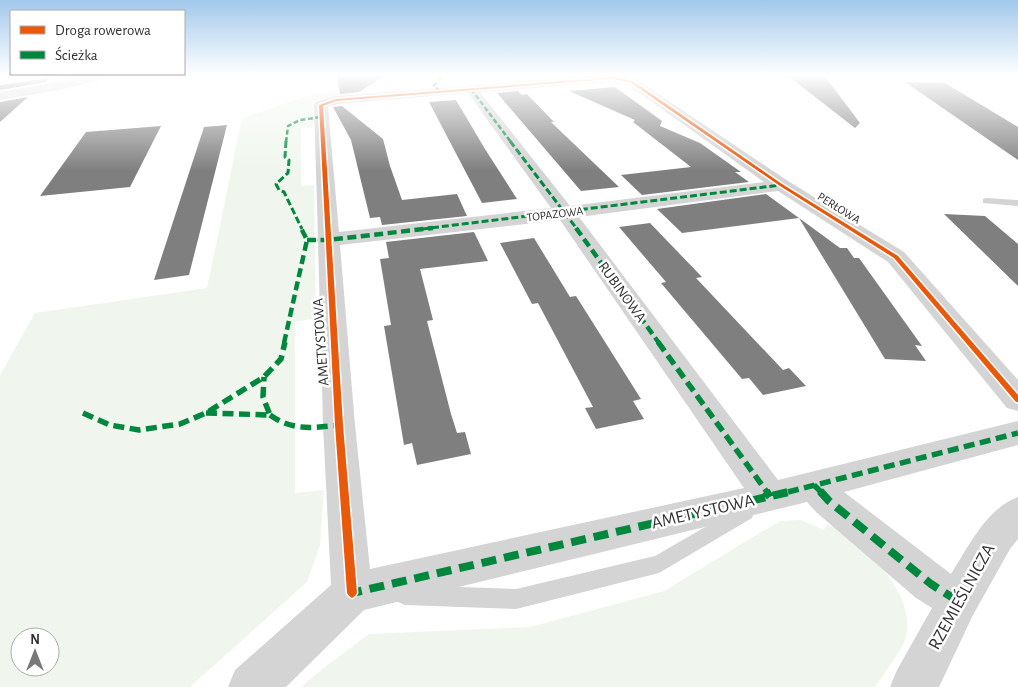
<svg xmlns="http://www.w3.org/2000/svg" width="1018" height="687" font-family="'Alegreya Sans',sans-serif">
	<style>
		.green { fill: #f0f6ed; fill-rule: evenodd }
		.building { fill: #7f7f7f }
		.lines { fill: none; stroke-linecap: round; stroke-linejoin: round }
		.service { fill: #d4d4d4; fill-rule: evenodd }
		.minor { fill: #d4d4d4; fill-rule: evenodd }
		.quiet-far4 { stroke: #00873e; stroke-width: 2.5; stroke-dasharray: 5 2.5; stroke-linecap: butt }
		.quiet-far3 { stroke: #00873e; stroke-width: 3; stroke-dasharray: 7 3; stroke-linecap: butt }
		.quiet-far2 { stroke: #00873e; stroke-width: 4.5; stroke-dasharray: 9 4.5; stroke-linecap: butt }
		.quiet-far1 { stroke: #00873e; stroke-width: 5.5; stroke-dasharray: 11 5.5; stroke-linecap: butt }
		.quiet { stroke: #00873e; stroke-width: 8; stroke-dasharray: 15 8; stroke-linecap: butt }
		.cycleway-casing { stroke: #fff; stroke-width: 3 }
		.cycleway { fill: #e8590c; fill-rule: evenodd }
		.labels { text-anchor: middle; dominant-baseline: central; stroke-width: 5; stroke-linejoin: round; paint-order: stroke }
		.far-street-label { font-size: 12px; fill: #303030; stroke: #fff }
		.street-label { font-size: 15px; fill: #303030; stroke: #fff }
		.near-street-label { font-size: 18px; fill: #303030; stroke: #fff }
	</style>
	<rect width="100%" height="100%" fill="#fff"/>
	<!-- green -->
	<path class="green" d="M351,90l3,6 -30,4 -11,5v22l-12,1v58l13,-1 2,133 -21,4v171l29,-3 -4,55 -13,37 -117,105h-190v-312l35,-62 172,-25 35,-170 70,-24zM20,637h30v30h-30z
		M801,520l23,10 3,-6c36,16 90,70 79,113 -4,13 -23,38 -31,50h-574l20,-17 48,-36 161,-7 134,-36 97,-59 20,-11z"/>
	<!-- building -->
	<path class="building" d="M337,75h49l-27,17 -19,2z
		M787,75h37l36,48 -5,5z
		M49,78l-3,4 -46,8v-5z
		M905,82l40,1 73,44v33z
		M615,87l47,34 -2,5 40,17 41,29h-6l14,10 -107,13 -21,-20 70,-8 -58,-45 2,-2 -66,-29z
		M518,91l4,4 5,-1 27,28h-3l68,65 -38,4 -84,-98z
		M28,97l-28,25v-20z
		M456,100l29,49 32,50 -35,4 -53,-101z
		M342,106l41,33 7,27 12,34 55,-6 10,22 -85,9 -2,-8 -10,1 -19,-78 -18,-33z
		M227,125l-38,150 -35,5 50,-153z
		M161,126l-31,61 -90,9 46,-64z
		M766,194l33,24 -117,15 -25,-24z
		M944,214l41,2 33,28v42z
		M799,218l41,30h7l7,10h5l63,88 -7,-1 11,16 -41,-2z
		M650,223l52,54 -6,1 87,92 6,-2 17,18 -43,9 -14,-17 -7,1 -81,-96 5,-1 -47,-55z
		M474,232l14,29 -68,8 13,51 -6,1 24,93 6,19 8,-1 6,22 -54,11 -5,-22 -8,2 -20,-119 7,-1 -11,-66 9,-1 -3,-16z
		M534,238l36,59 6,-1 65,103 -8,2 11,18 -48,10 -11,-21 8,-1 -55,-104 -6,1 -32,-61z"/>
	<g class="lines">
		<!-- service -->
		<path class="service" d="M986,198l32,2v6l-35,-3v-4z
			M745,504l7,2 2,6 -2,6 -93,55 -143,36 -111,-4 -7,-3 -3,-7 3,-7 7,-3 111,4 139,-33z"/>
		<!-- minor -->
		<path class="minor" d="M91,75h21l-2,3 -50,12 -60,10v-8z
			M605,75h11l20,4 152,102 116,71 114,128v31l-11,-3 -119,-146 -110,-71 -199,26 199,263 240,-59v24l-174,47 107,82c18,-28 35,-65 67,-77v42l-8,10 -37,66 -34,72h-49l7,-17 35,-62 -16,-10 -100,-86 -9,-10 -443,108 -78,77h-58l7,-17 96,-85 -8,-160 -5,-183 -2,-2 2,-2 -4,-133 2,-3 20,-6zM613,82l15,3 136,97 -194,24 -90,-114zM468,93l83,115 -212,24 -11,-125 10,-3zM560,220l184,268 -374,81 -15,-144 -15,-180z"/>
		<!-- quiet-far4 -->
		<path class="quiet-far4" d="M471,89l40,53
			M440,91l-6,-5 9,-11
			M286,142l2,-16 12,-6 21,-3"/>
		<!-- quiet-far3 -->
		<path class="quiet-far3" d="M286,141l-1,16 4,3 -1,13 -12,11 3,6 5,2 18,37
			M510,141l67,88
			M422,229l359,-44"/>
		<!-- quiet-far2 -->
		<path class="quiet-far2" d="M576,228l83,115
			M307,240h20l106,-12
			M284,343l23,-103 -6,-12"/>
		<!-- quiet-far1 -->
		<path class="quiet-far1" d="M658,342l109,150
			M83,413l27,12 29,5 41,-6 26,-11 58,-36 17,-18 4,-17
			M206,413l64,2 -7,-18 1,-20
			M270,415c22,16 43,13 69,10
			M814,485l7,7
			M788,492l230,-59"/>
		<!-- quiet -->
		<path class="quiet" d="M766,491l4,6
			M820,491l9,10 102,83 27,17
			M352,588v5l441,-102"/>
		<!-- cycleway casing -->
		<g class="cycleway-casing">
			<path id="cycleway" d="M613,77l20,4 149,103 116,72 120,139v7h-2l-122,-144 -114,-72 -149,-103 -18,-4 -277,22 -13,5 20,319 14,168 -2,3 -3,2 -3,-2 -2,-3 -12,-168 -16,-320 17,-6z"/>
		</g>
		<!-- cycleway -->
		<use href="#cycleway" class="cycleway"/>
	</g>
	<!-- sky -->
	<linearGradient id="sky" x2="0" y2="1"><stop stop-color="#a2c8ec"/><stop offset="0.44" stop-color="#fff"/><stop offset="1" stop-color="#fff" stop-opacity="0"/></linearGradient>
	<rect width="1018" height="171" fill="url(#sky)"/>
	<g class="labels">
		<!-- far-street labels -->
		<g class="far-street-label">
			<text transform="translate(839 208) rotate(32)">PERŁOWA</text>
			<text transform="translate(555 214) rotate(-7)">TOPAZOWA</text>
		</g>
		<!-- street labels -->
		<g class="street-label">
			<text transform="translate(622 292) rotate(54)">RUBINOWA</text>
			<text transform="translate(321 342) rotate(-94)">AMETYSTOWA</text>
		</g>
		<!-- near-street labels -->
		<g class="near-street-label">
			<text transform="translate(703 512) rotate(-13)">AMETYSTOWA</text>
			<text transform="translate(962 597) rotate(-61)">RZEMIEŚLNICZA</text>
		</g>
	</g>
	<!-- legend -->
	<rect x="10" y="10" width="175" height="65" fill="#ffffff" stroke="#acacac"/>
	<rect x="20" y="26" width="25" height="8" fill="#e8590c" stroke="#acacac"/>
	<text x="55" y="35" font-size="15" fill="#303030">Droga rowerowa</text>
	<rect x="20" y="51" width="25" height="8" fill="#00873e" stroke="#acacac"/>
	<text x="55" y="60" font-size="15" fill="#303030">Ścieżka</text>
	<!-- north arrow -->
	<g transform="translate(35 652)"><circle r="24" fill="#ffffff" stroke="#acacac"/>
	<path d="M0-4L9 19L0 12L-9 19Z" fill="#787878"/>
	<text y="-8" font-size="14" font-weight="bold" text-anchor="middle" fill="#303030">N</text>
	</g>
</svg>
